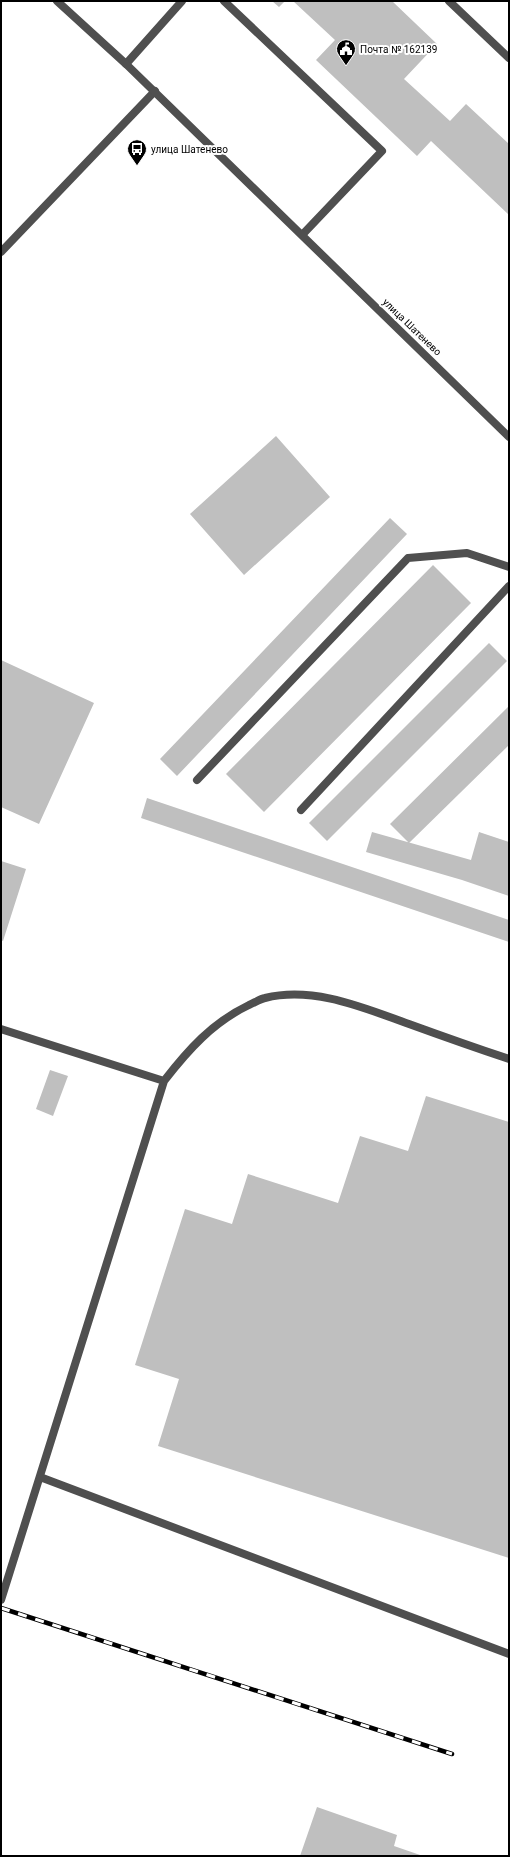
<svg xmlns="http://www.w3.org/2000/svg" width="510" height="1857" font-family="Roboto,sans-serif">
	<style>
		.building { fill: #bfbfbf }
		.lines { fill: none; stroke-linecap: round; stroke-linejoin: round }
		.service { stroke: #4f4f4f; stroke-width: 8 }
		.minor { stroke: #4f4f4f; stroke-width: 8 }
		.rail-casing { stroke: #000; stroke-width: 4.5 }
		.rail { stroke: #fff; stroke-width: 3; stroke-dasharray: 9; stroke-linecap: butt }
		.labels { text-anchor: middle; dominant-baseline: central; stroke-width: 4; stroke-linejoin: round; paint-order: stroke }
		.poi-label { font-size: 10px; fill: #000; stroke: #fff; text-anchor: start }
		.street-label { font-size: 10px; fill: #000; stroke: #fff }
	</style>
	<rect width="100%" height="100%" fill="#fff"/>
	<!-- building -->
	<path class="building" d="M272,1h13l-6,6z
		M293,1h99l45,43 -33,35 46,42 16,-17 43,40v71l-78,-74 -14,15 -101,-96 19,-20z
		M276,436l54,61 -86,78 -54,-61z
		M390,518l17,16 -230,242 -17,-17z
		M433,565l38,38 -207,209 -38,-38z
		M489,643l18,18 -180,180 -18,-18z
		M1,660l93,43 -55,121 -38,-17z
		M509,706v39l-100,98 -19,-19z
		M147,798l362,122v22l-368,-124z
		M372,832l99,28 8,-28 30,10v54l-47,-16 -96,-28z
		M1,861l25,8 -23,72 -2,-1z
		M50,1070l18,6 -15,40 -17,-7z
		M426,1096l83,26v436l-351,-112 21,-67 -44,-14 50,-156 47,15 16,-50 90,29 22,-67 48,15z
		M317,1807l80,28 -3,11 29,10h-123z"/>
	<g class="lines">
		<!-- service -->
		<path class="service" d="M224,1l158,150 -79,83
			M449,1l60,57
			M126,64l56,-63
			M1,252l154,-161
			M197,780l211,-222 59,-5 42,14
			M301,810l208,-224
			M1,1029l163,52
			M40,1477l469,177
			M1,1600l163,-519c24,-31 49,-59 85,-76 5,-2 11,-6 16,-7 49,-12 99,10 144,26 33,12 67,24 100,35"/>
		<!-- minor -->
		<path class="minor" d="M57,1l69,63 383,373"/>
		<!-- rail casing -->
		<g class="rail-casing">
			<path id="rail" d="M1,1608l451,146"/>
		</g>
		<!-- rail -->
		<use href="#rail" class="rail"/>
	</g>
	<!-- icons -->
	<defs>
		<g id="civic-pin" transform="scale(1)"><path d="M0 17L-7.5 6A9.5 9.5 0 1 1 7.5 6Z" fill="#000" stroke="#fff"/><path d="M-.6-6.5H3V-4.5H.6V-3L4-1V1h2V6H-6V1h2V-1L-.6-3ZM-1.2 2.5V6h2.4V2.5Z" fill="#fff"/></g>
		<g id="bus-pin" transform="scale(1)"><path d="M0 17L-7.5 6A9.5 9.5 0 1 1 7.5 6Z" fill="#000" stroke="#fff"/><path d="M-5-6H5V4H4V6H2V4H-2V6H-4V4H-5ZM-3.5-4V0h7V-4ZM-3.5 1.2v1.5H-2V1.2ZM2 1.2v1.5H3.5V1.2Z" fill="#fff"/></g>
	</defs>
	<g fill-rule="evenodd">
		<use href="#civic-pin" x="346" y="49"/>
		<use href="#bus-pin" x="137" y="149"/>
	</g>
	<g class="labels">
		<!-- poi labels -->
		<g class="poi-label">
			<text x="360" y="49">Почта № 162139</text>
			<text x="151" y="149">улица Шатенево</text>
		</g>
		<!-- street labels -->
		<g class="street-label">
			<text transform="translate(412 327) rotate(44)">улица Шатенево</text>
		</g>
	</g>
	<!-- border -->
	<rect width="510" height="1857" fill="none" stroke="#000000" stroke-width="4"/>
</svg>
